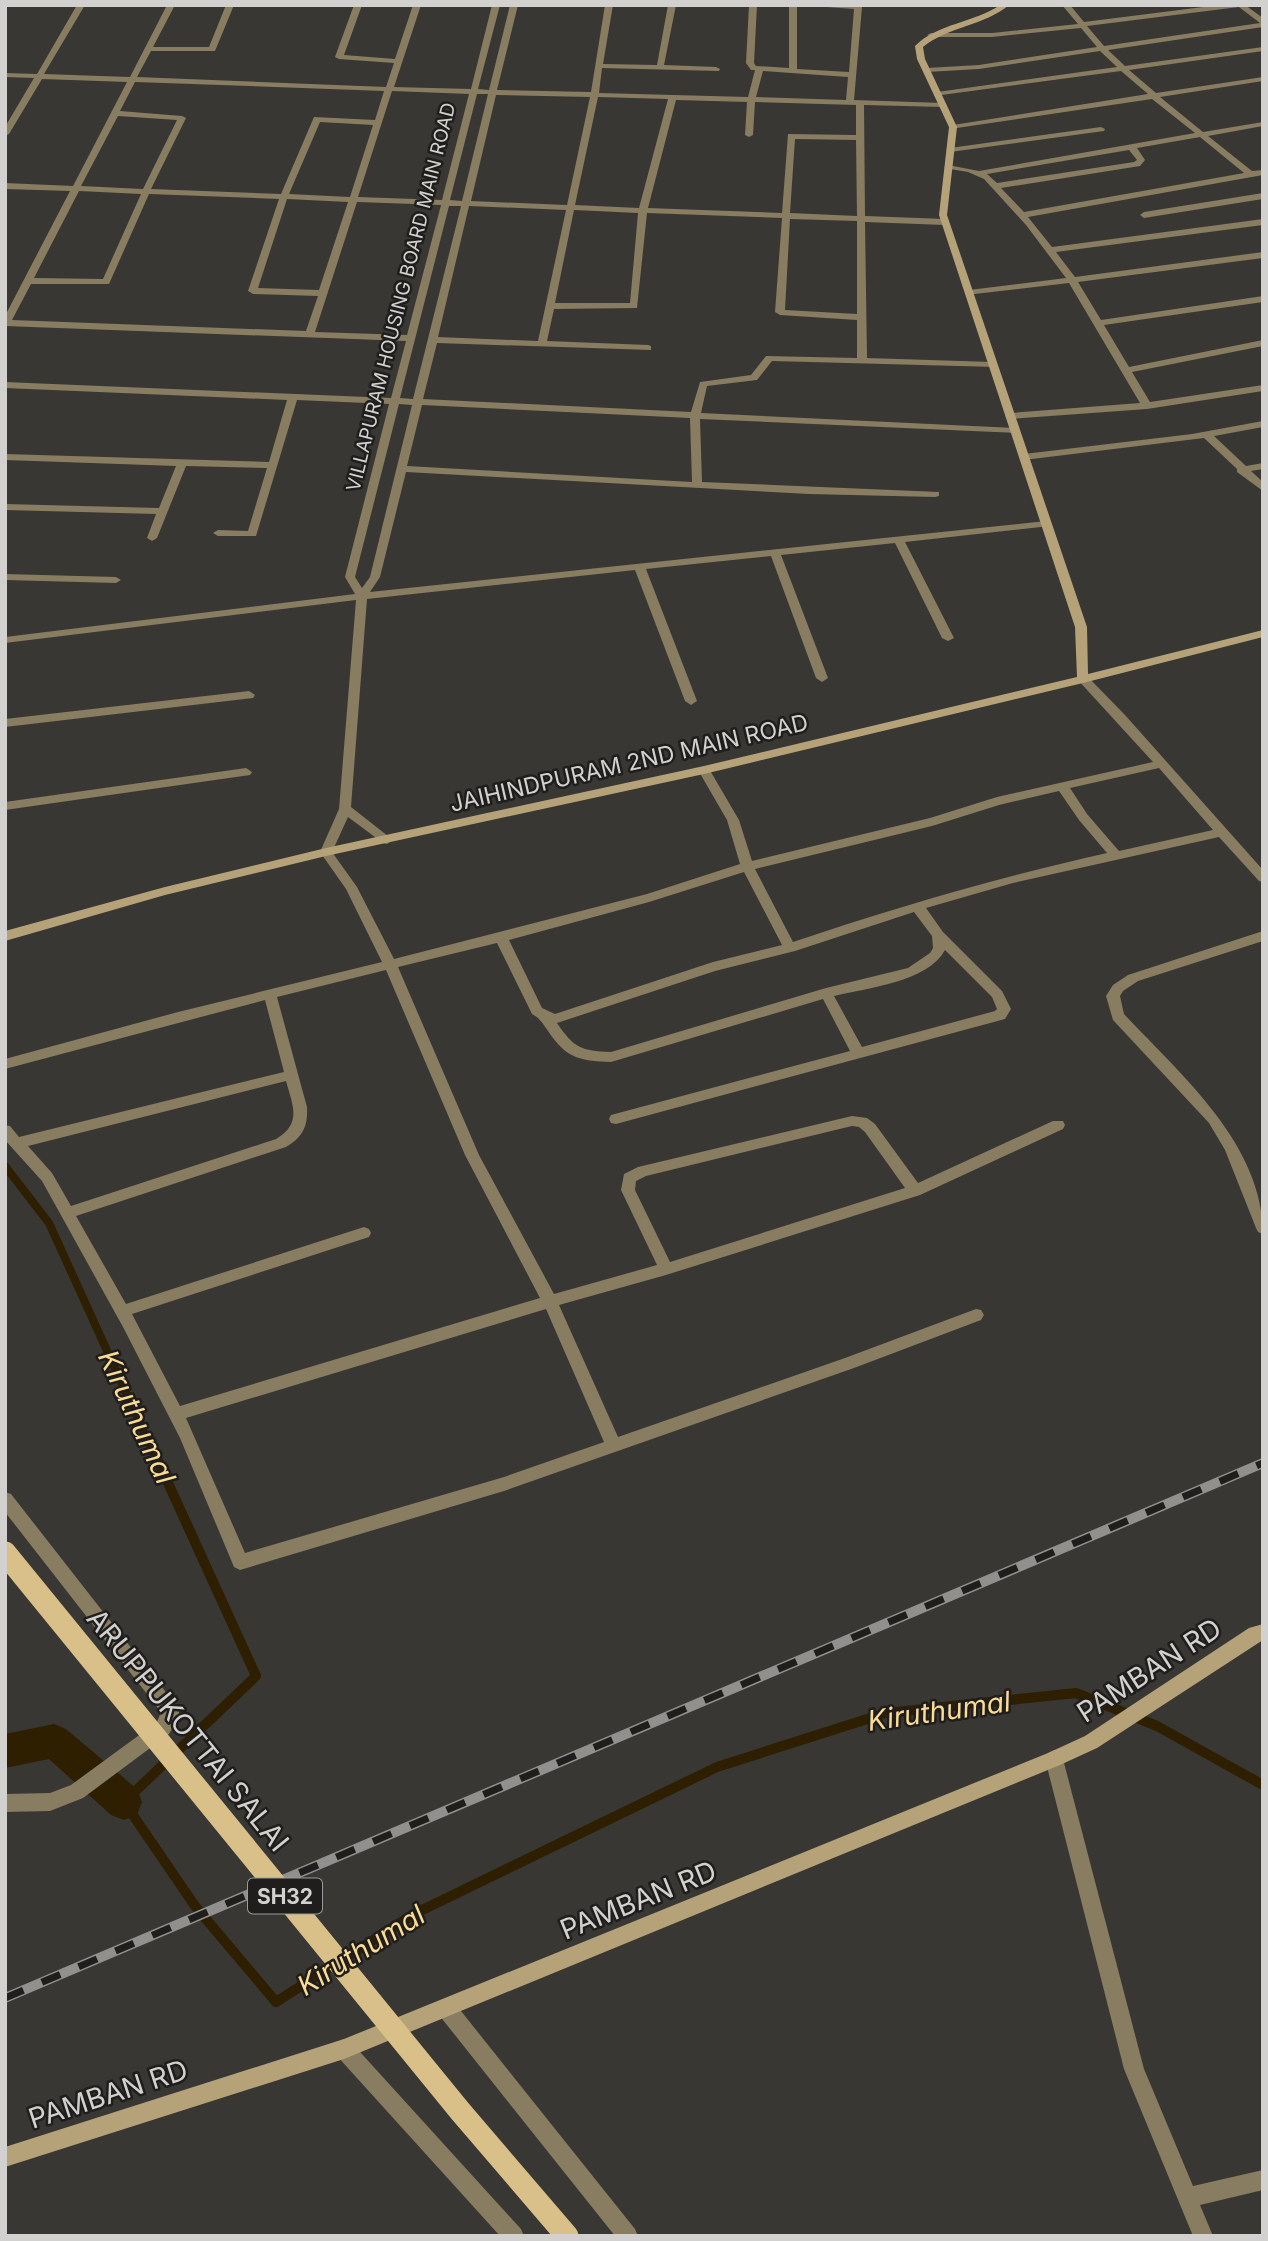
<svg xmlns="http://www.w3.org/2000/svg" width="1268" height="2241" font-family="Inter,sans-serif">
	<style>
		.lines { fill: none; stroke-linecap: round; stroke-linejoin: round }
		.stream-far1 { stroke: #2d1f00; stroke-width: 8 }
		.stream { stroke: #2d1f00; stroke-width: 10 }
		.canal { fill: #2d1f00; fill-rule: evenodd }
		.street { fill: #887c61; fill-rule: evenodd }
		.secondary { fill: #b6a278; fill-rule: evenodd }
		.rail-casing { stroke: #91908e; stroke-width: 10 }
		.rail { stroke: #1f1e1d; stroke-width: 7; stroke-dasharray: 20; stroke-linecap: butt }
		.primary-bridge { stroke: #d9c089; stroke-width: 23 }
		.labels { text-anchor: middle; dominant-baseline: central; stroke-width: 5; stroke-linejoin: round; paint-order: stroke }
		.far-street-label { font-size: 19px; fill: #d2d1cf; stroke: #1f1e1d }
		.shield { fill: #1f1e1d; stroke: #9c9b9a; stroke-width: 2 }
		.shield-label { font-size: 21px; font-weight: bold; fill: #d2d1cf }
		.street-label { font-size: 23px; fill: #d2d1cf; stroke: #1f1e1d }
		.near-water-label { font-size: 28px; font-style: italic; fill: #fcdb93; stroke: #1f1e1d }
		.near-street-label { font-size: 28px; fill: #d2d1cf; stroke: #1f1e1d }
	</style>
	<rect width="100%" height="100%" fill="#383734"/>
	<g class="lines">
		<!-- stream-far1 -->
		<path class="stream-far1" d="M5,1166l44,57 104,229"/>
		<!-- stream -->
		<path class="stream" d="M153,1450l103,226 -132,126 71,104 81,96 138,-88 303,-147 169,-54 190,-20 81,33 106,59"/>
		<!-- canal -->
		<path class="canal" d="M54,1724l12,5 71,60 5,13 -5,13 -13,5 -13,-5 -62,-56 -44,9v-34z"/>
		<!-- street -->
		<path class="street" d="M77,5h8l-41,69 86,3 37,-72h8l-22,42h56l17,-42h8l-19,46h-64l-14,26 249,10 8,-24 -55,-4 -4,-2 19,-52h8l-18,50 51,4 18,-54h8l-27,82 77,2 21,-84h8l-22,84 11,1 21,-85h8l-21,85 94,2 14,-87h8l-10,59 54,1 11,-60h8l-12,60 52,2 4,2 -1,2 -117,-3 -3,25 149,4 7,-27h-4l-5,-7 3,-58h8l-3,58 2,3 33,2v-63h8v64l52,3 5,-63 -55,-4h61l2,2 -8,93 89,3 4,2 -4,2 -79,-2 1,111 80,3 4,3 -4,3 -80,-3 2,136 126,4 3,1v4l-224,-6 -15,19 -50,6 -6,27 314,15 5,3 -1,2 -319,-14 2,63 237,10v4l-4,1 -126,-3 -403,-22 -26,105 -10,15 676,-71 5,3 -1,2 -145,16 49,96 -6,3 -6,-3 -47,-95 -114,12 47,123 -6,4 -6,-4 -45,-122 -125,13 51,132 -6,4 -6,-4 -50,-131 -268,29 -16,208 42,33 -6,4 -4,-1 -35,-26 -16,35 25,35 37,72 253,-65 93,-30 -13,-44 -29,-50 6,-4 4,1 31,53 13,41 178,-43 67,-21 156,-35 -76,-83 2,-3h8l38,39 138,155v12l-4,-1 -40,-44 -206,46 -87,25 17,24 59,59 9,18 -6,10 -389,105 -5,-1 -2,-4 2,-4 239,-64 -27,-52 -212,63c-32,-1 -45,-4 -63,-31 -5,-7 -8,-13 -16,-17l-35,-71 -99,24 81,188 75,139 103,-29 -36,-75 3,-16 14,-7 214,-51 15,2 8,6 43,59 135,-62h10l2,4 -2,4 -143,66 -254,80 -107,30 59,132 227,-79 131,-49 5,1 3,5 -3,5 -127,48 -350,123 -264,79 -6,-3 -54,-129 -57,-111 -81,-146 -37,-41v-15l5,1 9,11 265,-65 -19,-72 -260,69v-10l173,-47 204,-50 -36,-73 -26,-37 19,-43 17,-209 -351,43v-6l350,-43 -10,-17 44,-173 -92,-4 -41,136h-38l-5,-3 5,-3 30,1 19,-63 -81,-2 -29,72 -5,3 -5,-3 9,-24 -151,-4v-6l154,4 17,-42 -171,-6v-6l264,8 18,-62 -282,-12v-6l386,16 15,-57 -401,-15v-10l65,-125 -65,-2v-6l68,3 54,-104 -85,-3 -33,55 -4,2v-9l29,-49 -29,-1v-4l32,1zM763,71l85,6 -2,23 -90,-3zM135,82l249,9 -9,29 -61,-3 -33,77 -130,-5 35,-71 -4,-2 -62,-5zM392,91l77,3 -27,106 -84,-3zM477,94h11l-26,107 -12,-1zM496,95l94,2 -23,108 -96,-4zM598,97l70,2 -29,109 -64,-3zM676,100l71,2 -2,33 4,2 4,-2 2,-33 101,3v30l-68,-1 -6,79 -134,-5zM118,116l59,4 -34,69 -62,-3zM320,122l53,3 -23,72 -61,-3zM795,139l61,1 1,76 -67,-3zM79,191l62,3 -38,85 -69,-1zM149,194l130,5 -31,92 5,3 65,2 -12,35 -294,-11 19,-36h78zM287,199l61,3 -29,88 -61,-2zM357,202l84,3 -34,130 -92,-3zM449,206h12l-48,193 -13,-1zM469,206l97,4 -28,131 -100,-4zM574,210l64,3 -8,90h-75zM647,213l135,5 -7,94 5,3 77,5v38l-91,-2 -15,19 -51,7 -9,30 -268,-13 14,-56 214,7v-4l-3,-1 -101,-4 7,-32 83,-1zM790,219l67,2v93l-72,-4zM399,404l13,1 -42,172 -8,11 -7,-11zM422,405l268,13 2,64 -285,-16zM1159,768l54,62 -94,21 -32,-37 -17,-26zM1059,791l20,29 28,33c-107,24 -210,54 -314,89l-38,-73 177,-43 67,-21zM744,872l38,73 -69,17 -158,52 -13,-6 -33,-68 140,-38zM914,912l18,24 1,12 -3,5 -22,15 -82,20 -215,64c-30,-1 -37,-4 -54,-29l158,-52 80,-20zM945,950l47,47 5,12 -2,2 -133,36 -28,-51c33,-8 94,-14 111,-46zM386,970l79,185 75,143 -360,108 -48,-92 237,-77 2,-4 -2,-4 -5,-2 -238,77 -50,-88 210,-69c17,-10 22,-21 21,-40l-30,-110zM286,1081c7,25 16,43 -10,58l-205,67 -19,-33 -24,-27zM852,1126l7,1 6,5 40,56 -235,74 -35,-72 1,-9 10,-5zM546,1309l58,133 -100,35 -259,76 -59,-135z
			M1062,5h8l14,17 135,-17h26l18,13v9l-155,23 17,16 138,-19v4l-134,19 27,23 107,-16v4l-103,16 43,35 60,-10v4l-55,10 44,35 11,-1v5l-235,42 24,30 211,-28v6l-207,27 19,25 188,-25v6l-185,24 23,38 162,-24v6l-159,23 25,42 134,-27v6l-131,26 18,30 113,-17v6l-116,18 -137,10 -5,-3 5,-3 130,-10 -71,-120 -103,12v-4l3,-1 97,-12 -40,-53 -42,-46 -16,-7 -24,-4 4,-3 31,6 216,-38 -43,-34 -202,30 -1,-2 4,-2 195,-31 -27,-23 -187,25v-4h3l180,-25 -17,-16 -121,18 -52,3 -4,-2 4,-2 52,-3 118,-18 -16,-19 -89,9h-61l-4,-2 4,-2h61l86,-9zM1239,7l21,16 -156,23 -17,-20zM1200,137l44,36 -220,39 -23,-24 139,-22 5,-6 -8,-12zM1129,150l8,10 -3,2 -137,21 -10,-9z
			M1101,127l4,2 -1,2 -154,21 -4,-2 4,-2z
			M1263,193v6l-119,19 -4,-3 4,-3z
			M1263,421v6l-49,9 32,30 17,-3v6l-12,2 12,11v9l-26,-19v-3l-33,-31 -180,22 -5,-3 5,-3 168,-20z
			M5,574l111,3 5,3 -5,3 -111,-3z
			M249,691l6,4 -2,3 -248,29v-8z
			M246,768l6,4 -2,3 -245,35v-8z
			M1263,931v10l-125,40 -15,10 -3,5 4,18c57,61 139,130 139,220l-5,-2 -2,-4 -31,-78 -16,-27 -96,-103 -7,-24 7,-11 15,-10z
			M5,1492l6,2 168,215v8l-10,17 -86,64 -33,13 -45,1v-18l45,-1 21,-8 86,-63 4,-10 -156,-200z
			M1054,1750l6,3 3,6 81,310 49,117 70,-16v20l-63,15 13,31h-20l-69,-167 -79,-310 3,-6z
			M446,1998l7,3 182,228 3,7h-23l-176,-221 -3,-7 3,-7z
			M344,2039l7,3 170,187 3,7h-24l-163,-180 -3,-7 3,-7z"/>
		<!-- secondary -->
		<path class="secondary" d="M1000,5h9c-25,21 -60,21 -86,42l2,12 32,68 -10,88 140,412 1,47 175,-44v7l-180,46 -379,91 -378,82 -161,39 -160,46v-10l160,-44 161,-39 378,-82 373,-89 -2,-50 -136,-412 10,-88 -32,-68 -2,-13c23,-23 59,-23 85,-41z
			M1263,1624v16l-166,108 -37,17 -716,294 -339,108v-20l339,-108 704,-286 37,-17 164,-108z"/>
		<!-- rail casing -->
		<g class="rail-casing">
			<path id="rail" d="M5,1998l1258,-535"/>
		</g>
		<!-- rail -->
		<use href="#rail" class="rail"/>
		<!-- primary-bridge -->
		<path class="primary-bridge" d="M5,1553l455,558 107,125"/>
	</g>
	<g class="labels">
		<!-- far-street labels -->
		<g class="far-street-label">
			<text transform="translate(401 297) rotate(-76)">VILLAPURAM HOUSING BOARD MAIN ROAD</text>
		</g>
		<!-- shield labels -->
		<rect class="shield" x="248" y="1878.5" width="74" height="35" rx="5"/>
		<g class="shield-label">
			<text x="285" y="1896">SH32</text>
		</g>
		<!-- street labels -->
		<g class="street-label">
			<text transform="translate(629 763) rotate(-13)">JAIHINDPURAM 2ND MAIN ROAD</text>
		</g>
		<!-- near-water labels -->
		<g class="near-water-label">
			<text transform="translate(137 1417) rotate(65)">Kiruthumal</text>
			<text transform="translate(939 1711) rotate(-8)">Kiruthumal</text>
			<text transform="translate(361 1950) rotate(-32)">Kiruthumal</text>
		</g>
		<!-- near-street labels -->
		<g class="near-street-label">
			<text transform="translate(1149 1670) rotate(-33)">PAMBAN RD</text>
			<text transform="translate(188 1730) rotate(51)">ARUPPUKOTTAI SALAI</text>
			<text transform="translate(638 1900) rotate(-22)">PAMBAN RD</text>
			<text transform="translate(108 2094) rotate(-18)">PAMBAN RD</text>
		</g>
	</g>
	<!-- border -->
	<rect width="1268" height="2241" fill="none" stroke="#d2d1cf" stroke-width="14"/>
</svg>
